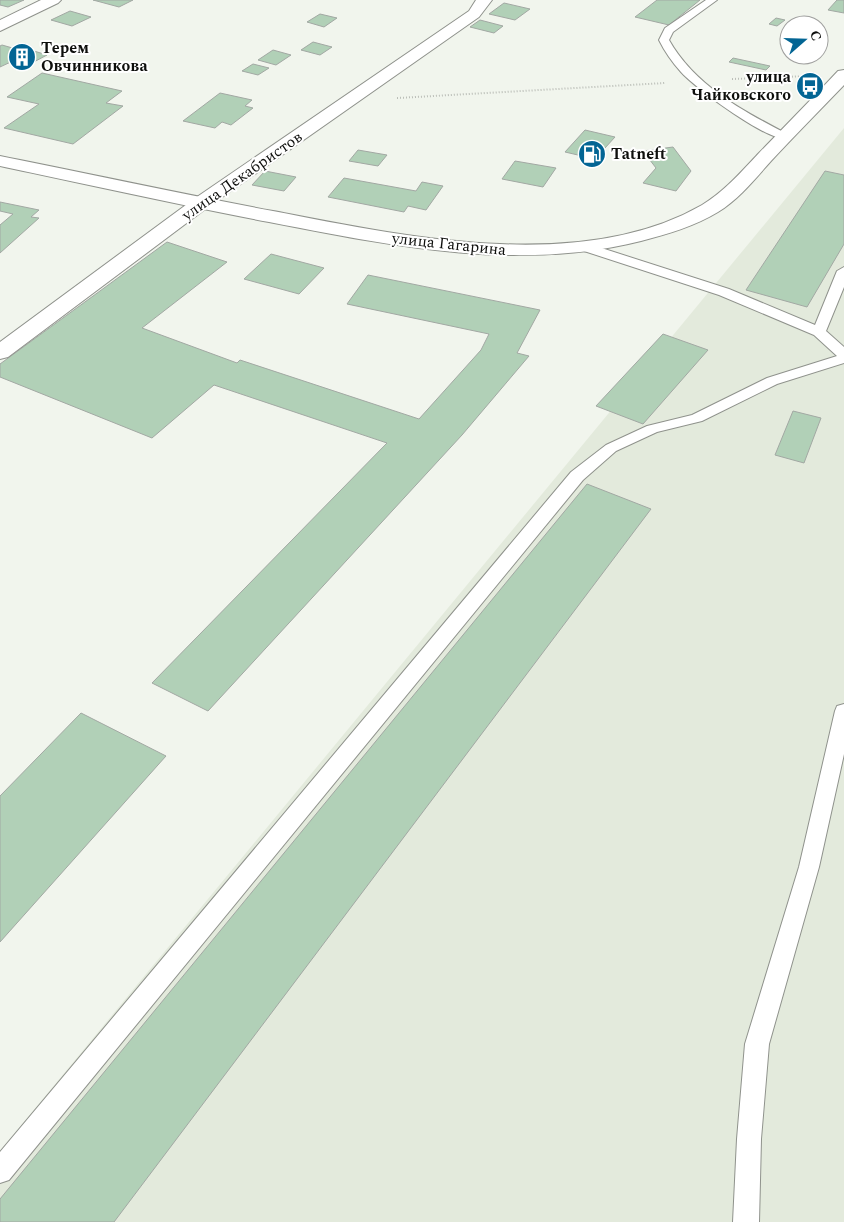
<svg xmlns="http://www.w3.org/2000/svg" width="844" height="1222" font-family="Spectral,serif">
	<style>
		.built { fill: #e3eadc }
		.building { fill: #b1d0b7; stroke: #a2a8a3 }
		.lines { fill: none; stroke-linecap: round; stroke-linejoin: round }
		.lane-casing { stroke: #8f928c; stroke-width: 2 }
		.street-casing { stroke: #8f928c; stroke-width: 2 }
		.secondary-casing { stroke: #8f928c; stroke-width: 2 }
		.path { stroke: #838580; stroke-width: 2; stroke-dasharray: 0.5 2.5; stroke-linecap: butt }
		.lane { fill: #fff; fill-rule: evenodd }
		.street { fill: #fff; fill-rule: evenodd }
		.secondary { fill: #fff; fill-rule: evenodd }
		.labels { text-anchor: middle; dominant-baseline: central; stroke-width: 4; stroke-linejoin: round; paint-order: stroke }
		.far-poi-label { font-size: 16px; font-weight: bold; fill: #0e0f0d; stroke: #fff; text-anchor: start }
		.far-street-label { font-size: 16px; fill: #0e0f0d; stroke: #fff }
	</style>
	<rect width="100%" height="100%" fill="#f1f5ed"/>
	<!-- built -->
	<path class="built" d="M844,128v1094h-844v-71z"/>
	<!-- building -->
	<path class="building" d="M0,0h24l-16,7 -8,-2z
		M93,0h40l-14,7z
		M657,0h43l-31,25 -34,-8z
		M837,0h7v13l-16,-3z
		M504,3l26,6 -15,11 -26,-6z
		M70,11l21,6 -19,9 -21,-6z
		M320,14l17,4 -13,9 -17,-5z
		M776,18l9,2 -8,6 -8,-2z
		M480,20l23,6 -9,7 -24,-6z
		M313,42l19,5 -12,8 -19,-5z
		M2,45l14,4 5,-2 26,8 -17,9 -15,-4 -15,7v-21z
		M273,50l18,5 -15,10 -18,-5z
		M733,58l37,8 -4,4 -37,-8z
		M253,64l16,4 -11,7 -16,-4z
		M42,73l80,18 -16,12 17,3 -50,38 -69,-16 35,-24 -32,-7z
		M220,93l32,7 -7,6 8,2 -22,17 -9,-3 -7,6 -32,-7z
		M585,130l30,7 -20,22 -30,-7z
		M673,147l18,24 -15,20 -33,-8 13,-15 -13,-17z
		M358,150l29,5 -9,11 -29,-5z
		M515,161l41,7 -13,19 -41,-8z
		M265,171l31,6 -12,14 -32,-6z
		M825,171l19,4v69l-37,63 -61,-17z
		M344,178l72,13 6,-9 21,4 -17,24 -18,-4 -4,6 -76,-15z
		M0,202l39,8 -8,7 8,1 -39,35v-28l13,-11 -13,-3z
		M167,242l60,20 -85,66 95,35 3,-3 179,59 62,-69 8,-16 -142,-30 21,-29 172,35 -23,43 12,3 -67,79 -254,276 -56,-28 235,-240 -173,-58 -62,53 -152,-61v-13z
		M271,254l53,14 -25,26 -55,-15z
		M663,334l45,16 -65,74 -47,-18z
		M793,411l28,7 -17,45 -29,-8z
		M587,484l64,25 -537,713h-114v-23z
		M81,713l85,43 -166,186v-146z"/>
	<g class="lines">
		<!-- lane casing -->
		<g class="lane-casing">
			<path id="lane" d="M706,0h11l-44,32 -4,8c26,46 74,71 120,95v4c-18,5 -94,-51 -108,-67 -9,-10 -16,-20 -22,-32l6,-12z
				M589,244l140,45 86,36 22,-54 7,-4v20l-18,44 18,16v16l-67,21 -75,37 -45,11 -41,19 -33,29 -574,700 -9,3v-31l571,-680 35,-27 41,-19 45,-11 75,-37 70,-22 -23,-21 -95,-40 -135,-44 -1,-3z
				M844,704v50l-25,113 -50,177 -8,95 -2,83h-26l4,-83 8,-95 54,-177 36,-156 2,-5z"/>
		</g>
		<!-- street casing -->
		<g class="street-casing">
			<path id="street" d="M41,0h20l-3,3 -58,28v-11z
				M476,0h16l-13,17 -271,190 -200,150 -8,2v-17l194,-143 275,-188z"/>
		</g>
		<!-- secondary casing -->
		<g class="secondary-casing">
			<path id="secondary" d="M844,70v15c-24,25 -49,50 -73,76 -16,18 -32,38 -53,51 -23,14 -50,22 -77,29 -123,31 -249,5 -372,-19 -90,-17 -179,-37 -269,-56v-10c91,18 181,38 273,55 129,25 307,64 429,-6 22,-13 39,-33 57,-52 26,-27 53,-54 79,-82z"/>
		</g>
		<!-- path -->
		<path class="path" d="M732,79l76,-3
			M397,98l268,-15"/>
		<!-- lane -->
		<use href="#lane" class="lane"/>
		<!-- street -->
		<use href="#street" class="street"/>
		<!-- secondary -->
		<use href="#secondary" class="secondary"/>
	</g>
	<!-- icons -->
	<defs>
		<g id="building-disc" transform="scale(1.4375)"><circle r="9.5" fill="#036594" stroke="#fff"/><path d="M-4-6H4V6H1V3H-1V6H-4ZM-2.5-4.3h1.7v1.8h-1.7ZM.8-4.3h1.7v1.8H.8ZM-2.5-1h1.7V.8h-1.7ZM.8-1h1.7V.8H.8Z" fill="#fff"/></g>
		<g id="bus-disc" transform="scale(1.4375)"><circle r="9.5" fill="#036594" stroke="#fff"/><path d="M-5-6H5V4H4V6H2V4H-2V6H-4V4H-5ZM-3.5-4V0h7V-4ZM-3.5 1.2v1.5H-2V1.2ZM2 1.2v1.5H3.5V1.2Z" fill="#fff"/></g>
		<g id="fuel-disc" transform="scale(1.4375)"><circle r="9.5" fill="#036594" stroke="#fff"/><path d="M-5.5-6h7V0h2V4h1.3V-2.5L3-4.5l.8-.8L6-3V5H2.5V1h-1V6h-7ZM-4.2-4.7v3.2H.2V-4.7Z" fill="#fff"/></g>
	</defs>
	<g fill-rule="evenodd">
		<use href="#building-disc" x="22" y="57"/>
		<use href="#bus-disc" x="810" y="86"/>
		<use href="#fuel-disc" x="592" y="154"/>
	</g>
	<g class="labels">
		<!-- far-poi labels -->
		<g class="far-poi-label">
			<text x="41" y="48">Терем<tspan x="41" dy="18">Овчинникова</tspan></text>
			<text x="791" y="77" text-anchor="end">улица<tspan x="791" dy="18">Чайковского</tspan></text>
			<text x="611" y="154">Tatneft</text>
		</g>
		<!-- far-street labels -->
		<g class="far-street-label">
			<text transform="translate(242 176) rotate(-35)">улица Декабристов</text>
			<text transform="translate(449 244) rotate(6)">улица Гагарина</text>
		</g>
	</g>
	<!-- north arrow -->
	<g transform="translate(804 40) rotate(70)"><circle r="24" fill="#ffffff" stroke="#9f9f9e"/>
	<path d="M0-4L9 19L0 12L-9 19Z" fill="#036594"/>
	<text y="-8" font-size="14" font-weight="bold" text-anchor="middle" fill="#0e0f0d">С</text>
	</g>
</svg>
